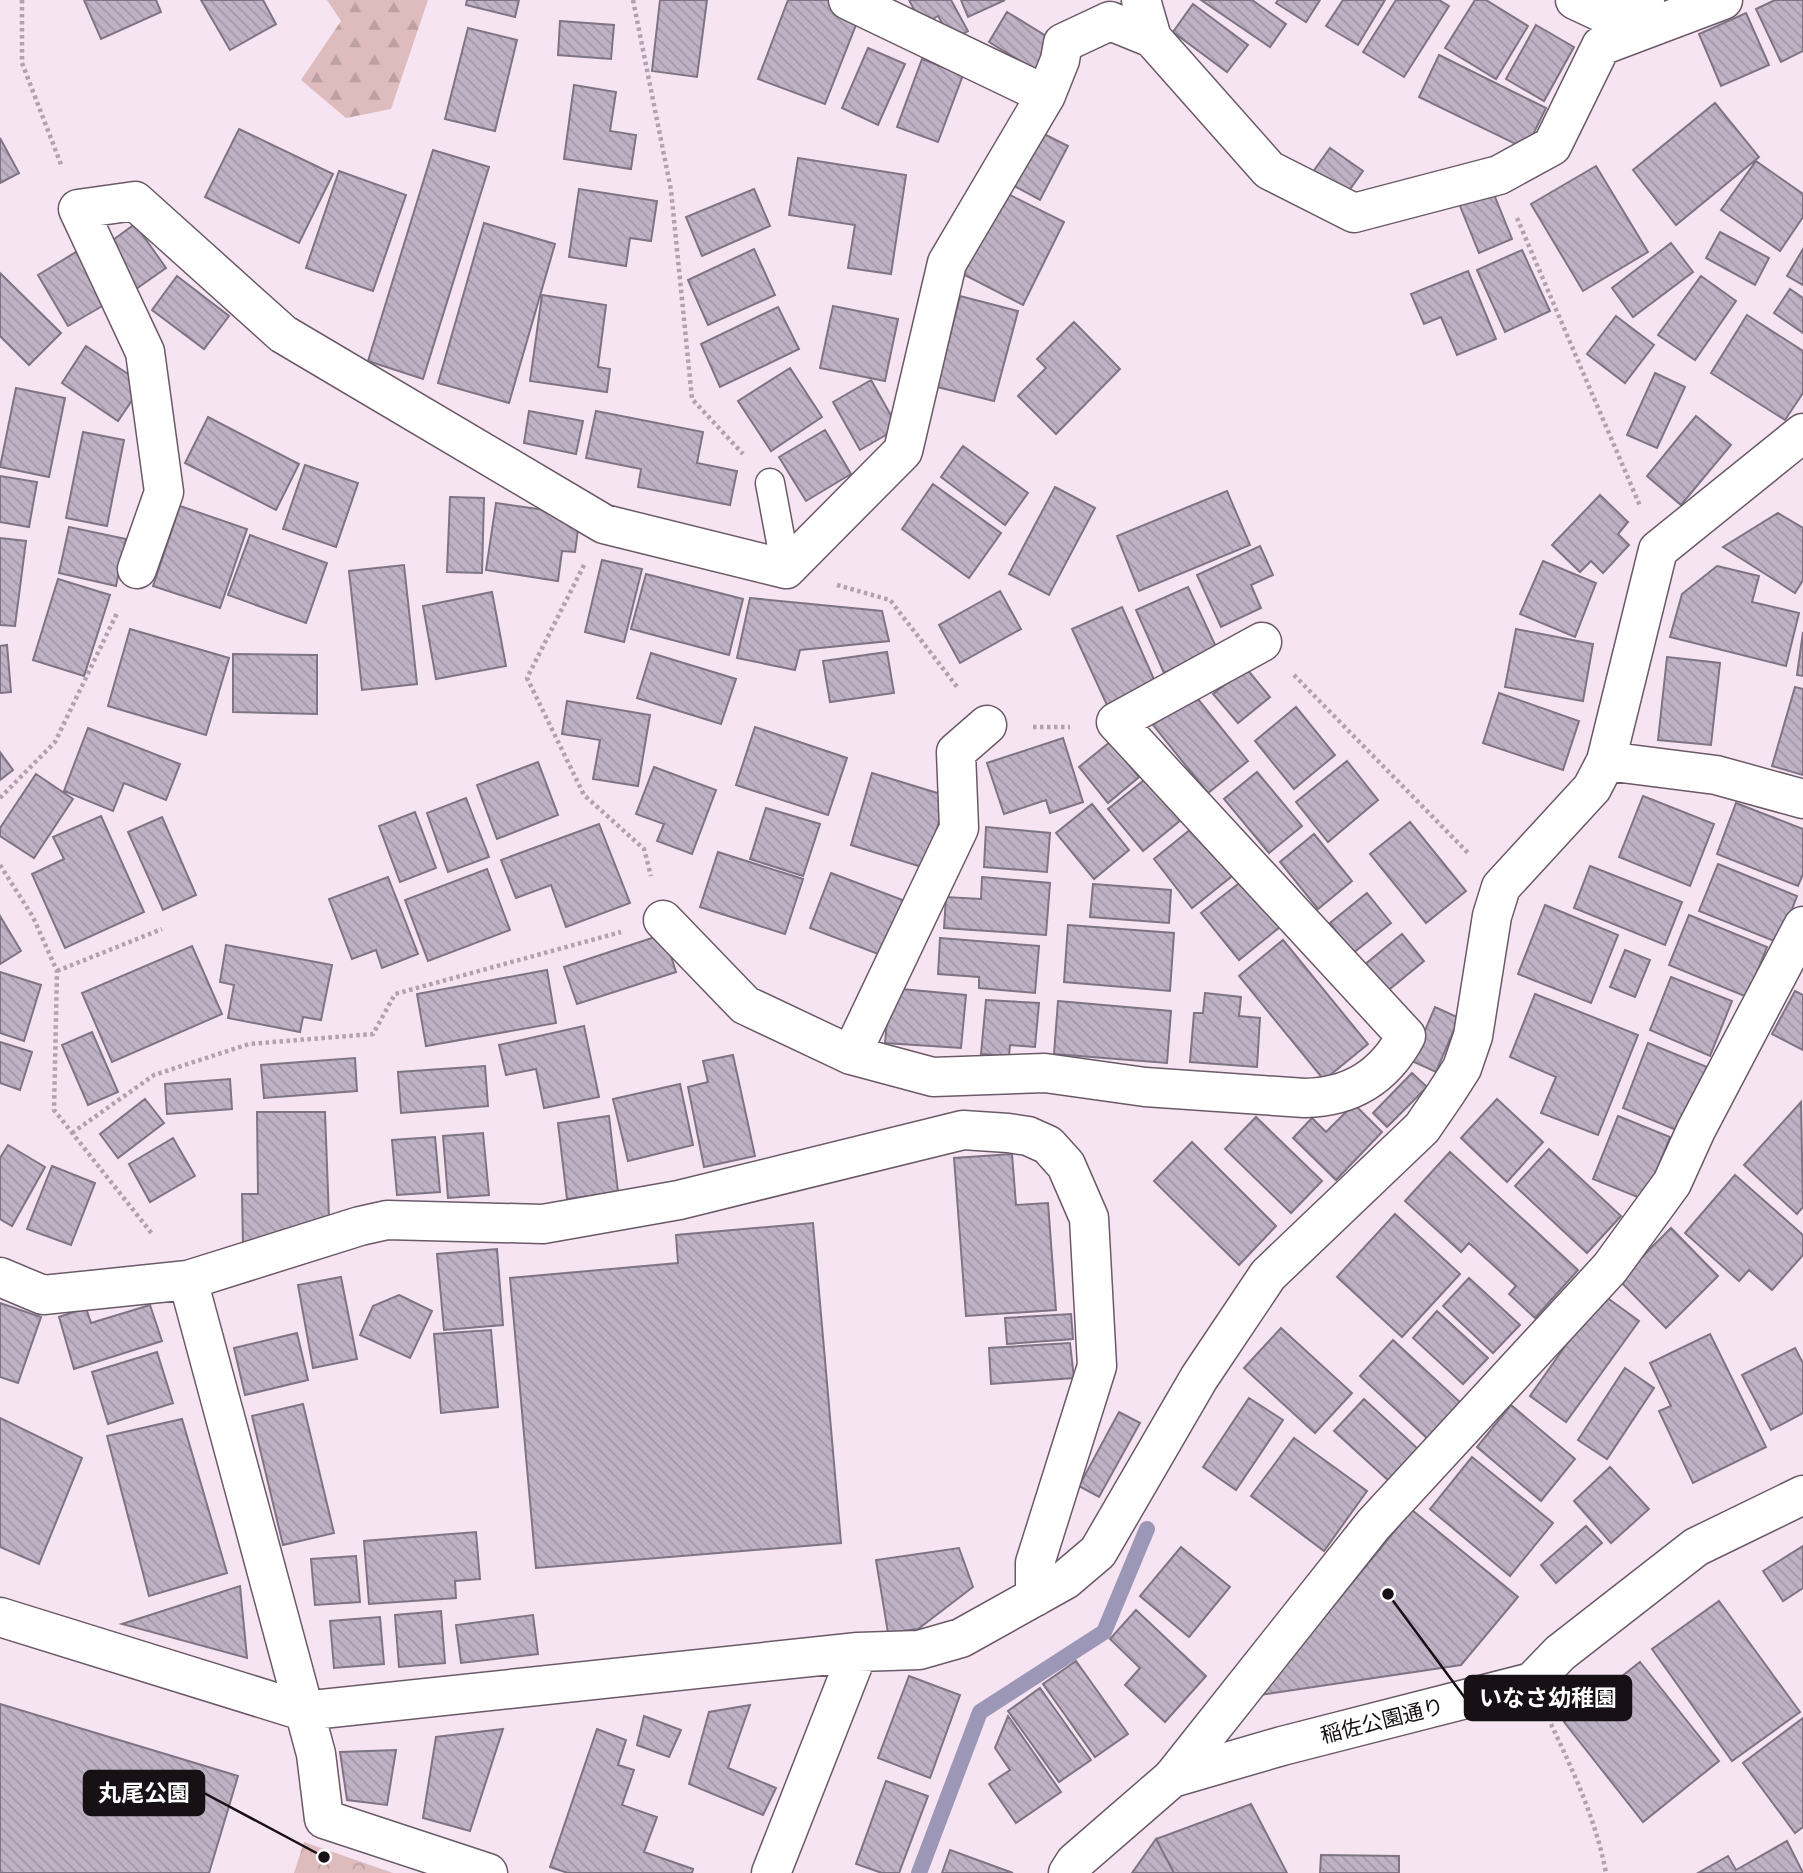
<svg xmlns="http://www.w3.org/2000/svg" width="1803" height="1873" font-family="Quicksand,'Noto Sans JP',sans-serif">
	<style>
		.forest { fill: url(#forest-firs) }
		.park { fill: url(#park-crowns) }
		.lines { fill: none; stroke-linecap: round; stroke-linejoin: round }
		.stream { stroke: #9d97b7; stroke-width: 16 }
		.building { fill: url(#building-back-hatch); stroke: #7f7484; stroke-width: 2 }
		.service-casing { stroke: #6a5a67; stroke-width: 31 }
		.minor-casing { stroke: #6a5a67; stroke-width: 41 }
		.tertiary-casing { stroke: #6a5a67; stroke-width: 41 }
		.path { stroke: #b1a2ad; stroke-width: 4.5; stroke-dasharray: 3.5 3.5; stroke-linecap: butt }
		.service { stroke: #fff; stroke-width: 28 }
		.minor { stroke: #fff; stroke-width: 38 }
		.tertiary { stroke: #fff; stroke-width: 38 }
		.labels { text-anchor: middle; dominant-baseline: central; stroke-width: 5; stroke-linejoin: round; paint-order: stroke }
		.street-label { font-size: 21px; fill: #171015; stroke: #fff }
		.leader { fill: none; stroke: #171015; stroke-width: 2.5 }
		.callout-dot { fill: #171015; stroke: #fff; stroke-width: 2.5 }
		.callout { fill: #171015; stroke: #171015; stroke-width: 2.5 }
		.callout-label { font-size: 23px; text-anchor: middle; font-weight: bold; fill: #fff }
	</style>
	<defs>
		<pattern id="forest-firs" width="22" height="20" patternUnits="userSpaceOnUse" patternTransform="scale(1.75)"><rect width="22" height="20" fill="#debbbd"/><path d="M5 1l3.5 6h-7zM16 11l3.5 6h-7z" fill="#bea0a2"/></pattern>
		<pattern id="park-crowns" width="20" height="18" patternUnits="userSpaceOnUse" patternTransform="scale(1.75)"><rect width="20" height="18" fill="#debbbd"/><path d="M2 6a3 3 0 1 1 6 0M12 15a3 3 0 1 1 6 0" fill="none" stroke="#bea0a2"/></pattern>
		<pattern id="building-back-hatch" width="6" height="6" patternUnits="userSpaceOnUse" patternTransform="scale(1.75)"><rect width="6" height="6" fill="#beb2c4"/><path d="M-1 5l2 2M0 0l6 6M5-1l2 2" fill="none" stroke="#a398a8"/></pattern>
	</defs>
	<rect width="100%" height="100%" fill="#f7e4f2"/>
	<!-- forest -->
	<path class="forest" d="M327,0h101l-37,109 -45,9 -45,-38 40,-59z"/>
	<!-- park -->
	<path class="park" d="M304,1842l89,31h-99z"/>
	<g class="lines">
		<!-- stream -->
		<path class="stream" d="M919,1873l61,-161 124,-80 43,-103"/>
	</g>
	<!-- building -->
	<path class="building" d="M84,0h72l5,12 -60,27z
		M201,0h62l13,24 -46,26z
		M467,0h52l-4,17 -49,-12z
		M660,0h47l-10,77 -45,-6z
		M788,0h43l30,12 -36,92 -67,-25z
		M909,0h42l17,31 -16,9 -14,-24 -16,9z
		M961,0h44l-37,17z
		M1201,0h51l34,24 -16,23z
		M1278,0h42l-14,22 -30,-19z
		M1343,0h42l-27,45 -32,-19z
		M1396,0h43l10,6 -45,71 -41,-25z
		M1475,0h11l42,26 -32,53 -51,-31z
		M1775,0h28v51l-22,11 -25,-53z
		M1193,4l55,41 -21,27 -54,-40z
		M1007,12l49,30 -18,30 -49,-30z
		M1746,13l23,52 -48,21 -22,-52z
		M560,21l54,4 -3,34 -53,-4z
		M1536,25l38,22 -30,54 -38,-22z
		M468,28l49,12 -22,91 -50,-12z
		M868,48l37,16 -27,61 -36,-17z
		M1439,55l107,53 -20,41 -107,-52z
		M922,59l41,16 -25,67 -41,-15z
		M574,85l42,7 -6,39 26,4 -5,34 -67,-10z
		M1715,103l44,54 -83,68 -43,-55z
		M239,129l94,45 -34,69 -94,-46z
		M1036,130l32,16 -28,54 -31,-17z
		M0,138l19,35 -19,10z
		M1330,148l33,23 -20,28 -33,-23z
		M433,150l56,17 -66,212 -55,-18z
		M798,158l108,17 -15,99 -43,-6 7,-43 -66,-10z
		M1756,161l47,33v23l-23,34 -59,-41z
		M1596,166l52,86 -65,39 -52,-87z
		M339,171l67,24 -33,96 -67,-23z
		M1491,187l21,52 -33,14 -21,-52z
		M579,189l78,12 -6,40 -21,-3 -4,28 -57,-9z
		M754,189l16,37 -68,30 -16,-39z
		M1000,190l64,32 -41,83 -64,-33z
		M484,223l71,21 -46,159 -71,-20z
		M135,224l31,44 -33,23 -31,-43z
		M1720,232l49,26 -14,27 -49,-27z
		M1671,243l22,29 -60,45 -21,-29z
		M81,249l30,52 -43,25 -30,-51z
		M754,249l21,46 -67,30 -20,-45z
		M1803,249v36l-16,-9z
		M1522,250l28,61 -45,21 -28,-62z
		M1468,271l28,68 -39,16 -16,-38 -17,7 -13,-30z
		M0,273l61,60 -32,32 -29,-29z
		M177,276l52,40 -25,33 -52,-39z
		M1701,276l35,25 -41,59 -37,-25z
		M1790,289l13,9v35l-29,-20z
		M542,295l64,10 -8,62 12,2 -3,23 -77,-11z
		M960,296l58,15 -24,90 -57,-14z
		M833,306l65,13 -13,62 -65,-13z
		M778,307l21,42 -79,38 -19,-43z
		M1747,315l56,36v42l-18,27 -74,-47z
		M1616,316l38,29 -29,38 -38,-29z
		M1074,322l46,47 -64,65 -38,-38 28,-28 -9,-9z
		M86,346l57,38 -25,37 -56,-38z
		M790,368l32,49 -51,34 -33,-50z
		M1655,373l30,14 -28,61 -30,-13z
		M871,380l27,48 -38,22 -27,-48z
		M16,388l49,10 -16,79 -49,-10z
		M529,411l54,10 -7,33 -52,-11z
		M596,411l107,21 -6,31 40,8 -7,34 -92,-18 3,-18 -55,-11z
		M1696,416l35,29 -50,60 -34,-29z
		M208,417l91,47 -23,46 -91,-47z
		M825,430l26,44 -45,27 -27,-44z
		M83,432l41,8 -17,86 -41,-8z
		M963,446l65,47 -23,32 -64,-48z
		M305,465l53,18 -22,64 -53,-18z
		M0,476l37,6 -8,45 -29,-5z
		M933,484l68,49 -32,45 -67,-49z
		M1055,487l40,21 -46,87 -40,-21z
		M1227,491l23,54 -111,46 -22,-55z
		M1600,495l28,27 -10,12 11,11 -26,28 -12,-12 -11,11 -28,-27z
		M450,497l34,1 -2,75 -35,-1z
		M496,503l84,12 -5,37 -13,-1 -4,30 -72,-11z
		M180,506l67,23 -27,79 -67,-22z
		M1778,513l25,15v52l-8,13 -72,-46z
		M69,527l57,12 -10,47 -57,-13z
		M250,535l77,28 -21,60 -78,-28z
		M0,538l26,3 -11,85 -15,-1z
		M1260,546l13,29 -22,10 10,23 -40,19 -24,-52z
		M602,560l40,9 -18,73 -39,-10z
		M1543,561l53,22 -21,54 -55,-23z
		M404,565l13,119 -55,6 -13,-119z
		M1717,566l42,10 -7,26 47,11 -13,53 -116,-29 12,-43z
		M646,574l97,25 -14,56 -98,-26z
		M58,579l52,16 -26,81 -51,-16z
		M1188,587l29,62 -53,24 -28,-63z
		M1000,591l21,38 -61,34 -21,-38z
		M492,592l14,74 -70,13 -13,-73z
		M750,598l132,13 7,30 -89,9 -5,20 -58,-12z
		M1122,607l34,77 -49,21 -35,-76z
		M130,629l99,29 -23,77 -98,-29z
		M1516,629l77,15 -10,57 -78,-14z
		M1803,632v44l-6,-1z
		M7,645l4,47 -11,1v-47z
		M887,652l7,41 -64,9 -7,-41z
		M651,653l85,26 -15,45 -84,-26z
		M233,654l84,1v59l-84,-2z
		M1667,657l53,6 -9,82 -53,-5z
		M1246,668l24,29 -32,26 -25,-29z
		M1795,687l8,2v86l-31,-9z
		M1193,693l55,68 -40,32 -55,-68z
		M1499,693l80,28 -16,49 -80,-27z
		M567,701l83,14 -12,71 -45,-7 7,-39 -38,-6z
		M1296,707l39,48 -41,34 -39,-48z
		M755,727l92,31 -19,57 -92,-30z
		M88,728l92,36 -14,36 -42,-17 -11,28 -49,-20z
		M1063,738l20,64 -33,11 -4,-13 -42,14 -17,-51z
		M1110,742l29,35 -31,26 -29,-36z
		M0,752l13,18 -13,10z
		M1347,761l31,39 -50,42 -32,-40z
		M538,762l20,53 -61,24 -20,-54z
		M654,767l62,23 -24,64 -35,-13 7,-17 -28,-10z
		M1257,772l45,54 -33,27 -45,-54z
		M872,773l75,23 -22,72 -74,-23z
		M1153,773l34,42 -44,36 -35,-42z
		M36,774l37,25 -39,59 -34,-22v-8z
		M1643,796l71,28 -24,62 -71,-29z
		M466,798l23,59 -41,15 -21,-59z
		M1736,803l67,26v45l-5,12 -81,-32z
		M1092,804l37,46 -35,29 -38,-46z
		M766,808l54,16 -17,52 -53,-17z
		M415,812l21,56 -36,14 -21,-56z
		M101,816l43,96 -79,36 -33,-74 32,-15 -11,-22z
		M162,817l34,78 -33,15 -35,-78z
		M1410,822l56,69 -40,32 -56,-69z
		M599,824l31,79 -64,24 -15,-42 -35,13 -15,-38z
		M1196,825l40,48 -44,35 -38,-49z
		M986,827l64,6 -3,39 -63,-5z
		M1314,834l38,47 -34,28 -38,-47z
		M718,852l85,27 -18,55 -85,-27z
		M1718,864l79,32 -18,47 -80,-32z
		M1590,866l92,36 -17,43 -91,-37z
		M487,869l23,61 -82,31 -23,-61z
		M831,873l77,29 -22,55 -76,-29z
		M388,877l30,77 -36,14 -6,-18 -24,9 -23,-60z
		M982,877l68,6 -4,52 -102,-7 2,-31 35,2z
		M1242,881l38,46 -41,33 -38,-47z
		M1093,884l78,6 -2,33 -79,-6z
		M1367,893l24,30 -38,30 -23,-30z
		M1545,905l73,30 -27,68 -73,-29z
		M1689,915l78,32 -20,50 -78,-32z
		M0,916l21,35 -21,13z
		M1068,925l106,8 -4,58 -106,-9z
		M664,934l12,38 -99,32 -13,-37z
		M1402,934l22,27 -39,32 -22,-27z
		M940,938l99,8 -4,47 -56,-5v-11l-41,-3z
		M1283,940l85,104 -44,36 -85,-104z
		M226,945l106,20 -11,55 -18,-3 -3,15 -72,-14 6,-33 -14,-3z
		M192,946l30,68 -110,48 -30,-69z
		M1625,950l25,10 -15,37 -25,-10z
		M547,970l9,53 -130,23 -9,-52z
		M0,972l41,13 -17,56 -24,-8z
		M1671,977l61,24 -22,55 -60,-26z
		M890,988l76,7 -5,53 -76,-5z
		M1795,991l8,4v55l-31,-16z
		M1205,993l36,4 -2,19 21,2 -3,49 -67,-5 4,-49h9z
		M1535,994l103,41 -40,100 -57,-22 15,-36 -46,-20z
		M986,1000l53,3 -4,44 -25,-2 -1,11 -28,-2z
		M1058,1001l113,10 -4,52 -113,-9z
		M1435,1007l24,11 -23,54 -24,-11z
		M584,1026l15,71 -55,11 -8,-39 -30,6 -7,-30z
		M92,1032l26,60 -30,13 -26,-60z
		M0,1042l32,10 -12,38 -20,-7z
		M1648,1043l59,24 -26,65 -58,-24z
		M733,1055l22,101 -51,11 -16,-80 20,-5 -5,-21z
		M355,1058l2,33 -93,7 -3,-33z
		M485,1066l3,40 -87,7 -3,-41z
		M1412,1073l15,14 -40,40 -14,-14z
		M230,1079l2,30 -65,5 -2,-30z
		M680,1084l13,61 -65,16 -15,-62z
		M145,1099l19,24 -46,35 -18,-24z
		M1497,1099l46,43 -36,40 -46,-44z
		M1801,1102l2,105 -6,7 -53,-49z
		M1354,1104l28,28 -46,48 -43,-42 19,-20 14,14z
		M257,1112h68l4,106 -86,28 -1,-52h16z
		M609,1116l9,76 -51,7 -9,-76z
		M1618,1116l52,21 -25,63 -52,-21z
		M1256,1117l66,64 -31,32 -66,-64z
		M483,1133l6,62 -41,3 -5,-62z
		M435,1137l5,55 -43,3 -5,-55z
		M173,1138l22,38 -45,26 -21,-38z
		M1192,1142l84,84 -37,39 -85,-84z
		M8,1145l37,22 -33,59 -12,-7v-61z
		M1549,1149l72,67 -34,37 -72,-67z
		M1450,1152l128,118 -43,48 -26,-24 7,-8 -47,-43 -8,9 -56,-51z
		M1012,1154l4,51 32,-2 8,107 -90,6 -12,-158z
		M52,1166l43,17 -24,62 -44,-16z
		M1735,1175l68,60v20l-31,35 -23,-20 -10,11 -54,-48z
		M1395,1214l65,60 -58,63 -65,-60z
		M813,1223l28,320 -305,25 -26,-290 168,-15 -2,-28z
		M1671,1228l47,48 -52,52 -47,-48z
		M497,1249l6,76 -59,5 -7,-76z
		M341,1277l16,82 -44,9 -15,-83z
		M1469,1278l51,47 -27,28 -50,-47z
		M1602,1294l37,27 -73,101 -36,-26z
		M399,1295l33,16 -22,47 -50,-23 13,-29z
		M0,1303l41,14 -23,66 -18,-6z
		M150,1305l12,36 -88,28 -15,-52 27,-9 5,15z
		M1437,1311l51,47 -25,26 -50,-46z
		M1071,1314l2,25 -66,5 -2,-26z
		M1281,1328l71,65 -37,40 -71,-65z
		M491,1330l7,77 -57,6 -7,-79z
		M297,1333l11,47 -63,15 -11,-47z
		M1710,1334l56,113 -73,36 -34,-72 12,-5 -21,-43z
		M1393,1340l69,64 -33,36 -69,-64z
		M1070,1343l4,35 -83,6 -2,-36z
		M1795,1348l8,15v50l-32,17 -29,-55z
		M157,1352l16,51 -65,21 -16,-52z
		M1625,1368l29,20 -47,71 -29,-19z
		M1249,1398l34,22 -47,70 -33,-23z
		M1364,1399l54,50 -29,32 -55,-50z
		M303,1404l31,129 -51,12 -31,-129z
		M1511,1405l64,54 -34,42 -64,-54z
		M1119,1412l21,11 -41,74 -20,-11z
		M0,1418l82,40 -43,106 -39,-17z
		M182,1419l45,154 -78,23 -42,-160z
		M1294,1438l73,53 -43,60 -73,-55z
		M1472,1457l81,66 -43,53 -80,-67z
		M1610,1467l39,42 -38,34 -37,-42z
		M1412,1510l106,87 -57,68 -201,30z
		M1586,1526l16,17 -46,40 -15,-18z
		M476,1532l4,47 -25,2 1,17 -87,6 -5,-63z
		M1803,1546v42l-20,13 -20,-30z
		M1181,1547l49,40 -41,50 -49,-41z
		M959,1548l14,39 -55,42 -30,4 -12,-73z
		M356,1556l4,46 -45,3 -4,-46z
		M240,1586l7,72 -125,-34z
		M1719,1601l81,111 -68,49 -80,-112z
		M1136,1610l70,66 -41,46 -40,-37 15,-17 -30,-29z
		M441,1611l4,52 -46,4 -4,-52z
		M533,1615l5,39 -77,9 -5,-38z
		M380,1617l4,47 -50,4 -4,-47z
		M1076,1661l52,73 -33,23 -52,-73z
		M1640,1662l79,99 -76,61 -79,-100z
		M909,1676l51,19 -30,83 -52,-20z
		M1040,1688l51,72 -32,22 -51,-71z
		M0,1704l238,72 -29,97h-209z
		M750,1705l-22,63 48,20 -13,27 -74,-31 20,-72z
		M644,1716l37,14 -12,27 -32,-12z
		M1008,1716l53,76 -45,31 -27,-39 21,-14 -15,-22z
		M1803,1718v109l-8,6 -52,-70z
		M503,1729l-33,102 -47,-13 13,-81z
		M597,1729l29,11 -8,25 16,5 -12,35 35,12 -13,35 49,17 -1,4h-124l-18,-6z
		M396,1750l-9,55 -40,-5 -7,-48z
		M886,1781l42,15 -29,77h-17l-26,-9z
		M1251,1804l36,69h-113l-18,-34z
		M1156,1839l18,34h-42z
		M1787,1841l16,32h-105l30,-17 8,14z
		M950,1850l63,23h-71z
		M1321,1855l78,1v17h-79z"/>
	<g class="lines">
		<!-- service casing -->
		<g class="service-casing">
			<path id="service" d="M770,483l16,86"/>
		</g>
		<!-- minor casing -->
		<g class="minor-casing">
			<path id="minor" d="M848,0l198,95
				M1141,0l11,38 117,132 85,43 145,-38 53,-29 49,-100 122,-46
				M1575,0l30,14 40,-14
				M137,569l27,-77 -19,-140 -67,-143 57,-8 148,133 321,190 182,45 117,-118 44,-188 99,-168 14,-35 3,-17 47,-22 42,17
				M1606,761l110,14 87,24
				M663,920l82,85 106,50 82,22 112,-4 100,14 160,11c46,-1 79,-21 101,-62l-290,-314 146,-80
				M851,1055l108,-227 -3,-76 31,-27
				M0,1277l43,18 145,-15 172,-54 27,-6 156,4 136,-24 284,-70 45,3 20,3 20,9 18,20 23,53 8,148 -62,197v34
				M188,1280l128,474 8,65 164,54
				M0,1617l303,94 555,-59 61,-2 42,-12 104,-58 33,-28 101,-174 69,-103 154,-147 24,-35 16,-25 11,-32 19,-120 9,-29 91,-99 14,-27 52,-211 145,-117
				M1172,1778l201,-253 237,-257 62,-85 24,-53 107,-204
				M771,1873l87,-221"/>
		</g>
		<!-- tertiary casing -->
		<g class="tertiary-casing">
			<path id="tertiary" d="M1068,1873l7,-11 97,-84 110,-32 250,-64 28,-29 136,-106 107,-52"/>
		</g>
		<!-- path -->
		<path class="path" d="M22,0v63l40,104
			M633,0l38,190 21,209 51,55
			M1517,218l123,288
			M584,565l-57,113 57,117 60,54 7,27
			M837,585l53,15 68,88
			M1294,675l175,179
			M1033,727h37
			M0,798l55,-56 63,-131
			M0,865l33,52 24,54 -3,139 99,125
			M57,971l105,-42
			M72,1133l82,-58 95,-31 124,-10 22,-40 226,-62
			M1551,1724c23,49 45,96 55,149"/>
		<!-- service -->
		<use href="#service" class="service"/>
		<!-- minor -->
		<use href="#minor" class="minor"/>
		<!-- tertiary -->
		<use href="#tertiary" class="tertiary"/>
	</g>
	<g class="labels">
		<!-- street labels -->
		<g class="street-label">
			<text transform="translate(1382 1720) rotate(-14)">稲佐公園通り</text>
		</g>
	</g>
	<!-- callouts -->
	<path class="leader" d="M1388 1594L1465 1698M324 1857L204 1793"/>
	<g class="callout-dot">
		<circle cx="1388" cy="1594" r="7"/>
		<circle cx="324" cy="1857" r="7"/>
	</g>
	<g class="callout">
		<rect x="1465" y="1676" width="166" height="44" rx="7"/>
		<rect x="84" y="1771" width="120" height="44" rx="7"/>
	</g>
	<g class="callout-label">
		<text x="1548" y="1706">いなさ幼稚園</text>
		<text x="144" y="1801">丸尾公園</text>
	</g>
</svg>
